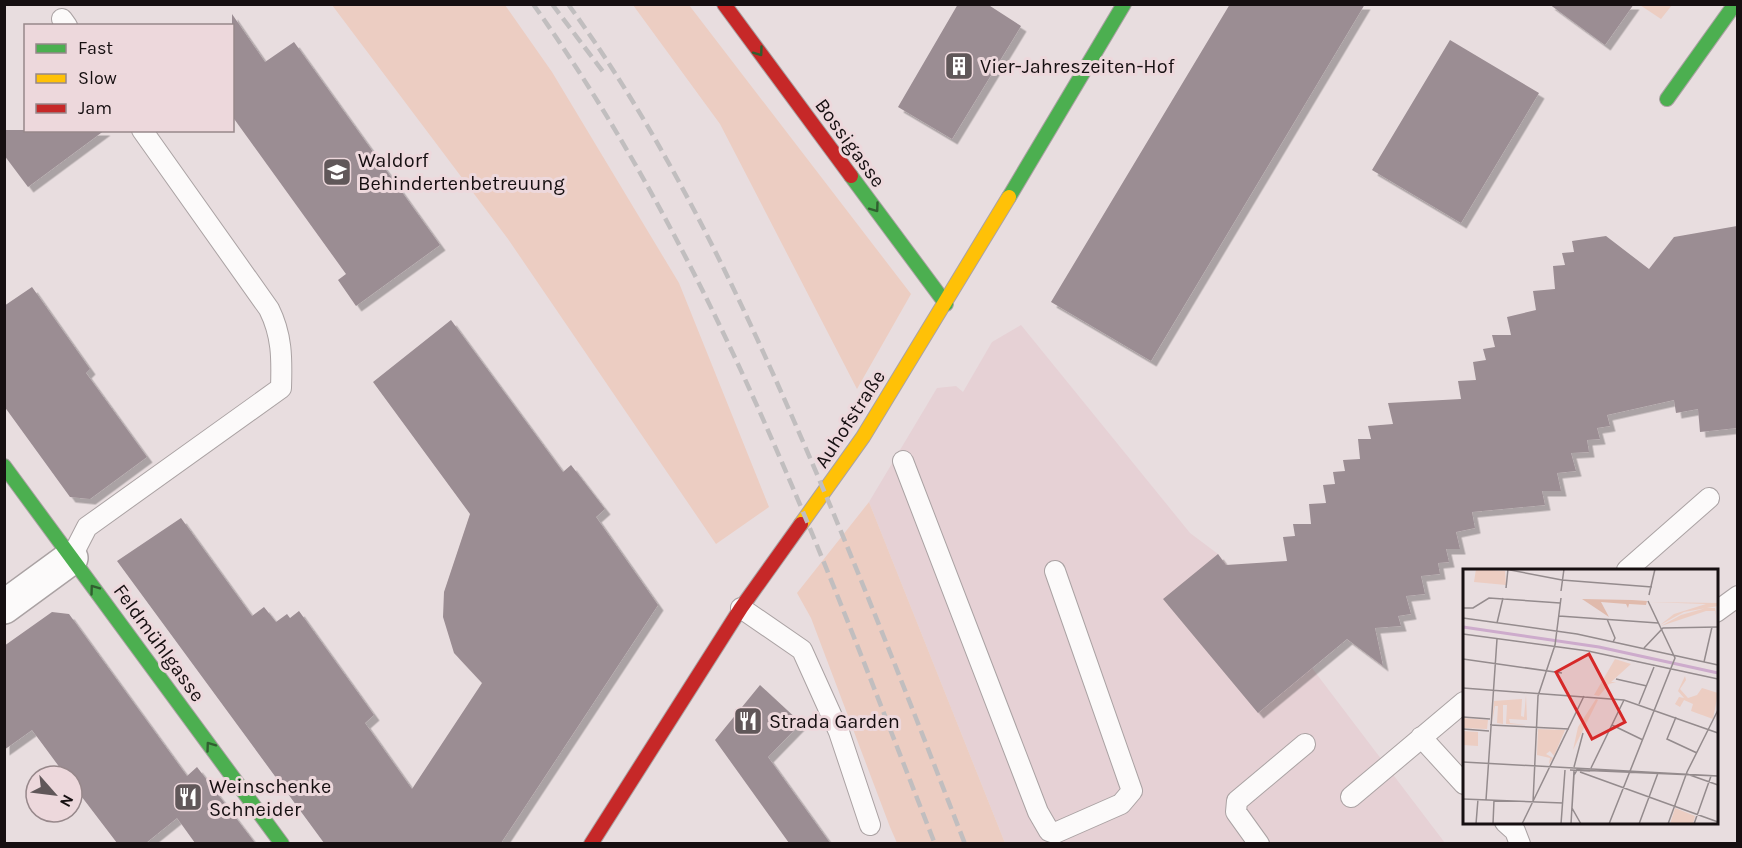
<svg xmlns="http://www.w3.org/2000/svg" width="1742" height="848" font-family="Karla,sans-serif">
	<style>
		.built { fill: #e6d1d5 }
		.green { fill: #eccdc2 }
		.building { fill: #9b8d93; filter: url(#shadow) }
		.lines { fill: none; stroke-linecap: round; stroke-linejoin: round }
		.lane-casing { stroke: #aaa2a3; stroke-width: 22 }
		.street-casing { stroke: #aaa2a3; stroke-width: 36 }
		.fast-casing { stroke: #aaa2a3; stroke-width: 16 }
		.slow-casing { stroke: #aaa2a3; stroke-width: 16 }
		.jam-casing { stroke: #aaa2a3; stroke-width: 16 }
		.lane { stroke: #fcfafa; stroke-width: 20 }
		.street { stroke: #fcfafa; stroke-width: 33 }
		.fast { stroke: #4caf50; stroke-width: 14 }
		.slow { stroke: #ffc107; stroke-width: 14 }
		.jam { stroke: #c62828; stroke-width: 14 }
		.rail { stroke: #c1bebf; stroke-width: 4.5; stroke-dasharray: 12 6; stroke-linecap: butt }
		.oneway { stroke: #315f30 }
		.labels { text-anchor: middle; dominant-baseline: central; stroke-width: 6; stroke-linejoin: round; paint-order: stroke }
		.poi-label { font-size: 20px; fill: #160f11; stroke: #edd8dc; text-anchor: start }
		.street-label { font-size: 20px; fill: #160f11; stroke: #edd8dc }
		.inset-river { fill: none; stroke: #cdabcc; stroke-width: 3 }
		.inset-road { fill: none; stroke: #948b8d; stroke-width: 1.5 }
		.view { fill: #d62828; fill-opacity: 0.15; stroke: #d62828; stroke-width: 3 }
		.inset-edge { fill: none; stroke: #160f11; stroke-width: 3 }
	</style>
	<defs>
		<filter id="shadow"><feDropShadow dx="5.5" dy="5.5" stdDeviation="0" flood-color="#0004"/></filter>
	</defs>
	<rect width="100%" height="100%" fill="#e8dddf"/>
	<!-- built -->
	<path class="built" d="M1021,325l169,208 28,21 94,114 133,175h-440l-136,-341 68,-114 19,-2 7,6 29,-50z"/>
	<!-- green -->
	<path class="green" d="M332,5h173l47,67 127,211 90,224 -53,37 -208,-305z
		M633,5h56l222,289 -54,95 -137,-265z
		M1640,5h32l-11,14z
		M869,502l136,341h-108l-7,-16 -79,-209 -14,-25z"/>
	<!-- building -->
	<path class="building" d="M958,4h29l34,22 -69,113 -54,-32z
		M1230,4h135l-214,357 -100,-59z
		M1549,4h85l-29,41z
		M232,14l33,48 29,-20 146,203 -84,61 -18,-26 8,-6 -114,-158z
		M1450,40l89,53 -78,130 -89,-53z
		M4,130h101l-77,57 -24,-32z
		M1737,226v202l-37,4 -2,-23 -22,4 -2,-13 -67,15 3,11 -13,2 3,11 -13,1 2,12 -18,1 5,18 -19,2 4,18h-19l3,14 -73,7 3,16 -19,4 4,17h-14l3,13 -11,1 2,11 -19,2 4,18 -19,2 5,18 -13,2 3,10 -26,2 8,38 -36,-27 -89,74 -95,-114 55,-45 8,11 61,-4 -4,-24 12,-1 -2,-12h18l-2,-20 17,-1 -3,-18 12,-1 -2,-12 12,-1 -2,-11 17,-1 -2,-20h13l-3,-13 25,-2 -5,-21 73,-4 -3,-18 18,-1 -3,-18 13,-2 -3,-11 12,-2 -3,-12h19l-4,-18 29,-7 -3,-19 22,-2 -2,-23 12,-1 -3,-12 12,-1 -2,-11 34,-5 43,33 25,-32z
		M32,287l58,82 -4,4 61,84 -57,42 -20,-2 -66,-91v-100z
		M451,320l112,152 8,-7 34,44 -9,8 62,88 -157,238h-177l-207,-282 64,-43 71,98 12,-9 12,15 11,-8 3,4 9,-7 75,104 -9,8 47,66 70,-106 -28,-30 -11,-36 1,-25 26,-78 -97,-132z
		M52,612l17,2 118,162 10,-9 58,76h-60l-18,-25 -31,25h-29l-45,-59v-8h-6l-34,-46 -28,20v-104z
		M760,685l41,38 -33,34 62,86h-41l-74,-103z"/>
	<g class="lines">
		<!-- lane casing -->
		<g class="lane-casing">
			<path id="lane" d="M62,19l5,7
				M903,461l135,351 11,19 6,2 66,-29 11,-13 -77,-220
				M71,558l16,-31 194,-139c1,-30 1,-53 -12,-79l-127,-179
				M1627,570l82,-72
				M741,608l61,42 37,82 31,93
				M1716,612l22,-16
				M1421,737l43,47
				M1351,797l113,-95
				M1505,822l10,9 5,13
				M1259,844l-23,-32 1,-11 68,-57"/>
		</g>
		<!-- street casing -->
		<g class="street-casing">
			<path id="street" d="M4,607l67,-49"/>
		</g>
		<!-- fast casing -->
		<g class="fast-casing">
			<path id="fast" d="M1667,99l68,-95
				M851,176l95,128
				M1009,197l115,-193
				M4,466l278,378"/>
		</g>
		<!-- slow casing -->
		<g class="slow-casing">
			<path id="slow" d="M801,524l62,-87 146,-240"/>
		</g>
		<!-- jam casing -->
		<g class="jam-casing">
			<path id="jam" d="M724,4l127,172
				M591,844l150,-236 60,-84"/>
		</g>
		<!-- lane -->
		<use href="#lane" class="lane"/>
		<!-- street -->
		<use href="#street" class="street"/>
		<!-- fast -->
		<use href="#fast" class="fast"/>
		<!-- slow -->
		<use href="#slow" class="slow"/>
		<!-- jam -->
		<use href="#jam" class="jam"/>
		<!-- rail -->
		<path class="rail" d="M533,4c182,256 288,550 402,840
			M552,4l52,69
			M568,4c98,135 170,288 236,440 57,132 109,266 161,400"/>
	</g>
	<!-- one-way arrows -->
	<defs><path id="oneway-chevron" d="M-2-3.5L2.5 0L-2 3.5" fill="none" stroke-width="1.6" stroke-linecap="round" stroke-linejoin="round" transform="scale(1.5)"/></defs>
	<g class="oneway">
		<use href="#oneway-chevron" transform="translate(759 52) rotate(54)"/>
		<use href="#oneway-chevron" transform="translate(875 208) rotate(54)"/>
		<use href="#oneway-chevron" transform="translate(94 589) rotate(-126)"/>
		<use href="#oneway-chevron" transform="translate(210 746) rotate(-126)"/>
	</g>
	<!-- icons -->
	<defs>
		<g id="building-square" transform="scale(1.5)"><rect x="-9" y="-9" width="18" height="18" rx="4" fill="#605759" stroke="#edd8dc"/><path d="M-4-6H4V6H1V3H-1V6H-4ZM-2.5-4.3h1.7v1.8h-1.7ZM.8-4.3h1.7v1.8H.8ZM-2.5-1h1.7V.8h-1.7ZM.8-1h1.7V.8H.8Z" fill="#fff"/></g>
		<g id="school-square" transform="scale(1.5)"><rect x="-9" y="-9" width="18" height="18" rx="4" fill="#605759" stroke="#edd8dc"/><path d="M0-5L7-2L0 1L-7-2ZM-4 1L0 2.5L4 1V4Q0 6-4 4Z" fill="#fff"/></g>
		<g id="restaurant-square" transform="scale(1.5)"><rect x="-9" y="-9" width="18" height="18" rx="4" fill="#605759" stroke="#edd8dc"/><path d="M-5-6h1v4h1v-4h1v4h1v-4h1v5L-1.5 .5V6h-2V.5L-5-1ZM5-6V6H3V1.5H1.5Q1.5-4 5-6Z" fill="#fff"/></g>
	</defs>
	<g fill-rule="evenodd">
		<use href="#building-square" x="959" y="66"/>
		<use href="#school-square" x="337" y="172"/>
		<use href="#restaurant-square" x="748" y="721"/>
		<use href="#restaurant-square" x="188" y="797"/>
	</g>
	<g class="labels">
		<!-- poi labels -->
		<g class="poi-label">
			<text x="980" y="66">Vier-Jahreszeiten-Hof</text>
			<text x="358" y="160">Waldorf<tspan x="358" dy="23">Behindertenbetreuung</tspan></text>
			<text x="769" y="721">Strada Garden</text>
			<text x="209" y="786">Weinschenke<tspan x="209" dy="23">Schneider</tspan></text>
		</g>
		<!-- street labels -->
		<g class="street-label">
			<text transform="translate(850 143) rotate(54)">Bossigasse</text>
			<text transform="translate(850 419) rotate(-57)">Auhofstraße</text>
			<text transform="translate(159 643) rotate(54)">Feldmühlgasse</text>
		</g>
	</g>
	<!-- overview -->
	<g transform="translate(1463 569)">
		<rect width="255" height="255" fill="#e8dddf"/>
		<path d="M13,0l29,2 1,14 -32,-3zM186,33l69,1v3l-34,6 -24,13 14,-11 32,-10zM243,39h9l3,16 -3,-13h-9l-45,15 20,-11zM152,90l16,5 -20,18h5l-7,2 -10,12 -5,-1zM222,107l1,4 -6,9 8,9 9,-3 5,-7 16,5 -5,26 -22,-8 2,-7 -9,-4 -4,7 -5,-3 4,-7 5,1 -6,-7zM63,126l1,25 -18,-1 1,4 16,2 -20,-1 1,-19h-4v19l-6,-1 1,-17h-3l-3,17 2,-22 28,-2 -1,17 3,1zM133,130l2,1 -25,50 5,-23zM0,149l25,2 -1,9 -24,-1zM75,160l27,1 -11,26 -4,-5 -4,3 7,4 -4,6 1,-6 -13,-3zM0,162l15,1v14l-15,-1zM212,239l20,8 -2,8h-23z" fill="#eccdc2"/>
		<path d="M119,30l50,1 15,1 -1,4 -17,-1 -1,4 -2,-4 -25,-2 8,15z" fill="#e0baac"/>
		<path class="inset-river" d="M0,58l136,20 119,26"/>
		<path class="inset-road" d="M42,0l57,11 90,7M43,19l2,-19M98,22l3,-22M186,26l6,-26M0,39h10l16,-10 71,5M96,47l99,7M0,49l114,16 141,31M144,50l8,19 -2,4M34,54l6,-25M0,65l125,17 130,28M181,79l19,-20 55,-1M0,90l99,14M241,93l8,-35M153,110l31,7M0,119l161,12 94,33M176,135l15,-37M0,148l27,2M213,148l-9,22 30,14M27,156l79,4M149,156l31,15M0,160l26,2M0,193l255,14M111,198l9,-34M128,199l33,-68M107,201l20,1M117,203l138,50M224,205l31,11M0,230l100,4M23,231l11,-161M70,233l5,-106 17,-51 6,-47M13,255l2,-25M30,255l1,-24M59,255l62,-128M98,255l4,-54M108,255l3,-53M118,255l-9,-16 2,-33 3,-5 141,6M146,255l66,-166 -27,-57M176,255l19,-51M205,255l19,-52 31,-62M231,255l17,-48"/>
		<path class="view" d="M126,85l36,68 -33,17 -36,-67z"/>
		<rect width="255" height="255" class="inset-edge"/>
	</g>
	<!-- border -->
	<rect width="1742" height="848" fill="none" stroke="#160f11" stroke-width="12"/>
	<!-- legend -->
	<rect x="24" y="24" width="210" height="108" fill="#edd8dc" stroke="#97888b" stroke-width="1.5"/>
	<rect x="36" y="44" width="30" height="9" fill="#4caf50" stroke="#97888b" stroke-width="1.5"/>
	<text x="78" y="54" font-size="18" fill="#160f11">Fast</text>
	<rect x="36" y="74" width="30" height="9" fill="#ffc107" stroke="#97888b" stroke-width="1.5"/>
	<text x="78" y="84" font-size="18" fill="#160f11">Slow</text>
	<rect x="36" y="104" width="30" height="9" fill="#c62828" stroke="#97888b" stroke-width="1.5"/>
	<text x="78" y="114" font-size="18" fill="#160f11">Jam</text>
	<!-- north arrow -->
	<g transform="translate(54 794) rotate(118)"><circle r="28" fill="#edd8dc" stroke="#97888b" stroke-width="1.5"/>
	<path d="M0-4.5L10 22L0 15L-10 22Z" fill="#605759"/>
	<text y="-9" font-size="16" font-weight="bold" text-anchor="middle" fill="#160f11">N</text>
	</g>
</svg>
